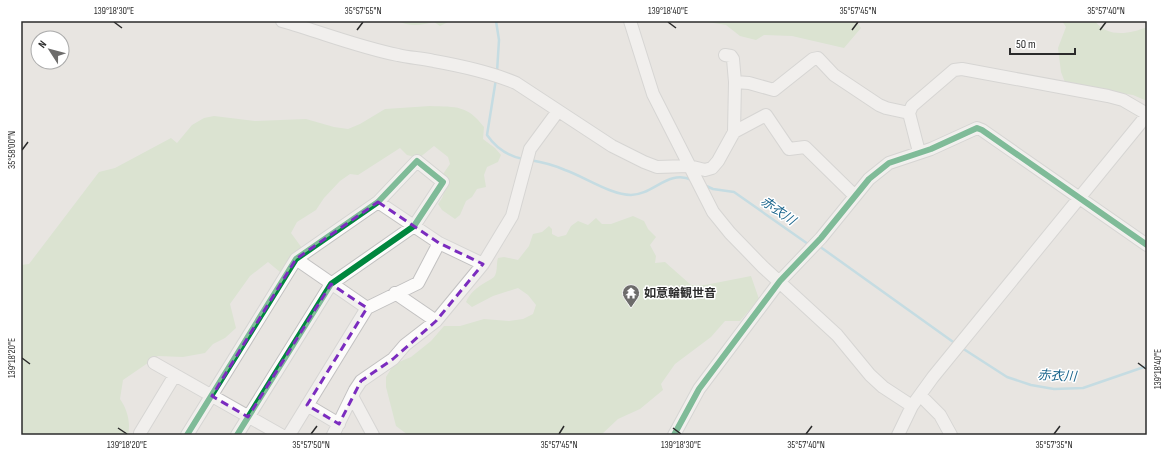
<svg xmlns="http://www.w3.org/2000/svg" width="1168" height="456" font-family="'Sofia Sans Condensed','Noto Sans JP',sans-serif">
	<style>
		.green { fill: #cce0bd }
		.lines { fill: none; stroke-linecap: round; stroke-linejoin: round }
		.stream { stroke: #9cd0e2; stroke-width: 2.5 }
		.minor-casing { stroke: #c2c1c1; stroke-width: 14 }
		.minor { stroke: #fcfbfa; stroke-width: 12 }
		.cycleway-casing { stroke: #fff; stroke-width: 8 }
		.cycleway { stroke: #00873e; stroke-width: 6 }
		.marked { fill: none; stroke: #7b2cbf; stroke-width: 3; stroke-dasharray: 8 5; stroke-linejoin: round }
		.ticks { fill: none; stroke: #2b2b2b; stroke-width: 1.5 }
		.labels { text-anchor: middle; dominant-baseline: central; stroke-width: 3; stroke-linejoin: round; paint-order: stroke }
		.poi-label { font-size: 12px; font-weight: bold; fill: #2b2b2b; stroke: #fff; text-anchor: start }
		.water-label { font-size: 13px; font-style: italic; fill: #1c668d; stroke: #fff }
		.neatline { fill: none; stroke: #2b2b2b; stroke-width: 1.5 }
		.ticks-label { font-size: 10px; text-anchor: middle; fill: #2b2b2b }
	</style>
	<rect width="100%" height="100%" fill="#e8e5e1"/>
	<!-- green -->
	<path class="green" d="M398,21h52l-10,5 -6,-4c-11,3 -25,5 -36,-1z
		M701,21h155l5,7 -17,20 -52,-12 -28,-1 -8,5 -16,-4 -14,-11z
		M1062,21h33c12,17 35,13 52,6v74l-14,-6 -67,-10 -5,-13 -3,-24 8,-21z
		M430,106c27,1 37,-1 54,21l-1,12 12,9 6,7 -3,7 -11,5 -3,8 2,12 -9,2 -5,8 -6,4 -6,14 -5,4 -13,-9 -4,-6 4,-6 6,-17 -5,-7 7,-10 -2,-7 -14,-11 -15,12 -12,-3 -7,-7 -42,27 -8,-1 -10,7 -16,17 -8,12 -19,12 -6,11 11,15 -12,9 -10,15 -12,-10 -18,14 -20,28 6,24 -11,10 -12,6 -8,9 -22,4 -25,-1 -35,24 -3,19c7,10 11,23 8,36h-107v-170l8,-1 70,-92 16,-4 56,-30 6,5 15,-18 12,-7 10,-2 41,5 51,-2 28,8 14,2 12,-5 25,-15z
		M633,216l11,5 4,8 8,8 -6,8 6,11 -1,7 10,-1 26,23h14l46,-9 8,23 -19,22h-15l-14,16 -36,27 -14,20 2,6 -23,19 -22,10 -17,16h-193l-12,-9 -10,-39v-10l8,-13 17,-7 20,-16 13,-15h16l24,-7 25,2 14,-2 10,-5 3,-9 -8,-10 -10,-7 -25,8 -21,11 -6,-5c4,-9 11,-15 20,-20 3,-2 6,-3 8,-5 4,-5 2,-13 4,-19l6,-1 14,3 11,-14 4,-12 9,-2 7,-6 3,3v5l6,3 8,-2 5,-9 7,-5 10,4 8,-7 6,6h9z"/>
	<g class="lines">
		<!-- stream -->
		<path class="stream" d="M496,21l3,19 -2,32
			M496,79l-9,56c9,13 21,21 36,24
			M530,160c12,2 24,5 35,10 20,7 46,25 66,25 22,0 37,-26 61,-15
			M704,185l9,4 21,3 74,52
			M819,246l137,98
			M962,348l45,29 24,8 23,4 29,-1 64,-22"/>
		<!-- minor casing -->
		<g class="minor-casing">
			<path id="minor" d="M282,21c39,11 76,26 116,34 12,3 24,3 36,6 28,5 56,11 82,22l96,63 32,16 13,5 32,-1 16,4 7,-2 6,-7 16,-29 1,-50 -2,-23 -2,-3 -6,-1
				M630,21l23,73 60,118 17,21 33,34 74,68 33,40 13,12 29,19
				M735,82l14,1 25,7 39,-31 5,-1 16,17 45,30 7,3 23,5
				M734,132l32,-17 23,34 16,-2 50,49
				M919,152l-10,-39 3,-7 42,-36 8,-1 146,27 15,4 24,14
				M378,202l61,41 44,21
				M296,259l71,49
				M395,293l41,28
				M154,363l127,72
				M920,395l20,20 11,20
				M352,396l21,39
				M307,405l32,19
				M140,433l35,-58
				M187,435l109,-176 82,-57 39,-41 26,21 -29,44 -83,58 -94,151
				M289,435l78,-127 51,-25 21,-40
				M333,435l22,-45 6,-9 32,-22 12,-14 31,-24 47,-57 29,-48 18,-67 28,-38
				M674,435l25,-46 81,-108 41,-43 48,-59 20,-16 42,-14 46,-21 5,2 165,115
				M898,435l14,-29 21,-29 214,-262"/>
		</g>
		<!-- minor -->
		<use href="#minor" class="minor"/>
		<!-- cycleway casing -->
		<g class="cycleway-casing">
			<path id="cycleway" d="M187,435l109,-176 82,-57 39,-41 26,21 -29,44 -83,58 -94,151
				M674,435l25,-46 81,-108 41,-43 48,-59 20,-16 42,-14 46,-21 5,2 165,115"/>
		</g>
		<!-- cycleway -->
		<use href="#cycleway" class="cycleway"/>
	</g>
	<!-- marked area -->
	<path d="M0 0H1168V456H0ZM378,202l61,41 44,21 -47,57 -43,38 -32,22 -22,43 -32,-19 60,-97 -36,-24 -83,133 -36,-21 84,-137z" fill="#e8e5e1" fill-opacity=".55" fill-rule="evenodd"/>
	<path class="marked" d="M378,202l61,41 44,21 -47,57 -43,38 -32,22 -22,43 -32,-19 60,-97 -36,-24 -83,133 -36,-21 84,-137z"/>
	<!-- ticks -->
	<path class="ticks" d="M114,22l8,6M668,22l8,6M357,30l6,-8M852,30l6,-8M1100,30l6,-8M22,150l6,-8M22,358l8,6M1138,363l8,6M118,428l9,6M673,428l8,6M311,434l6,-8M559,434l5,-8M806,434l6,-8M1054,434l6,-8"/>
	<!-- icons -->
	<defs>
		<g id="temple-pin" transform="scale(0.9)"><path d="M0 17L-7.5 6A9.5 9.5 0 1 1 7.5 6Z" fill="#6d6c6b" stroke="#fff"/><path d="M0-6L5-2H3V0L6.5 2.5H4V6H1.5V3h-3V6H-4V2.5H-6.5L-3 0V-2H-5Z" fill="#fff"/></g>
	</defs>
	<g fill-rule="evenodd">
		<use href="#temple-pin" x="631" y="293"/>
	</g>
	<g class="labels">
		<!-- poi labels -->
		<g class="poi-label">
			<text x="644" y="293">如意輪観世音</text>
		</g>
		<!-- water labels -->
		<g class="water-label">
			<text transform="translate(778 211) rotate(35)">赤衣川</text>
			<text transform="translate(1057 376) rotate(3)">赤衣川</text>
		</g>
	</g>
	<!-- border -->
	<rect width="1168" height="456" fill="none" stroke="#ffffff" stroke-width="44"/>
	<!-- north arrow -->
	<g transform="translate(50 50) rotate(306)"><circle r="19" fill="#ffffff" stroke="#aaaaaa"/>
	<path d="M0-3L7 15L0 10L-7 15Z" fill="#6d6c6b"/>
	<text y="-6" font-size="11" font-weight="bold" text-anchor="middle" fill="#2b2b2b">N</text>
	</g>
	<!-- scale -->
	<path d="M1010 48v6h65v-6" fill="none" stroke="#2b2b2b" stroke-width="2"/>
	<text x="1016" y="48" font-size="12" fill="#2b2b2b" stroke="#ffffff" stroke-width="3" paint-order="stroke">50 m</text>
	<rect x="22" y="22" width="1124" height="412" class="neatline"/>
	<g class="ticks-label">
		<text x="114" y="14">139°18'30"E</text>
		<text x="363" y="14">35°57'55"N</text>
		<text x="668" y="14">139°18'40"E</text>
		<text x="858" y="14">35°57'45"N</text>
		<text x="1106" y="14">35°57'40"N</text>
		<text transform="translate(11 150) rotate(-90)" y="4">35°58'00"N</text>
		<text transform="translate(11 358) rotate(-90)" y="4">139°18'20"E</text>
		<text transform="translate(1157 369) rotate(-90)" y="4">139°18'40"E</text>
		<text x="127" y="448">139°18'20"E</text>
		<text x="311" y="448">35°57'50"N</text>
		<text x="559" y="448">35°57'45"N</text>
		<text x="681" y="448">139°18'30"E</text>
		<text x="806" y="448">35°57'40"N</text>
		<text x="1054" y="448">35°57'35"N</text>
	</g>
</svg>
